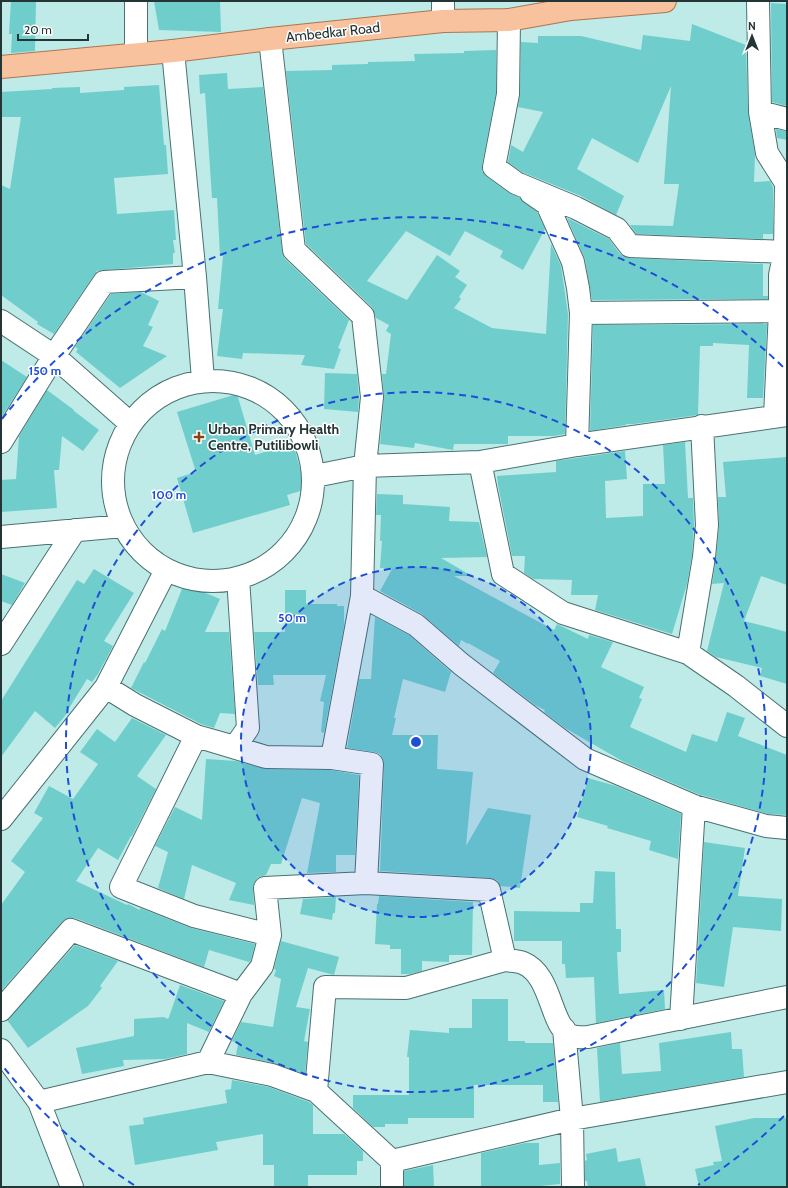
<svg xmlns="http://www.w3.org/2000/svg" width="788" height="1188" font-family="Cabin,sans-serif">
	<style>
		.building { fill: #6fcecc }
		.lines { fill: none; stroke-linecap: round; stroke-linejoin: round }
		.minor-casing { stroke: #497271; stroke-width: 24 }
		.major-casing { stroke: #ac764f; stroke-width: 24 }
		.minor { stroke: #fff; stroke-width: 22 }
		.major { stroke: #f9c29e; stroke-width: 22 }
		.ring { fill: none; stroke: #1d4ed8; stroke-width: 2; stroke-dasharray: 7 5 }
		.poi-dot { fill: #864412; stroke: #fff; stroke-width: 1.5 }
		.labels { text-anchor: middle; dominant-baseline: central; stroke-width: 3; stroke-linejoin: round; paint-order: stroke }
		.street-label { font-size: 14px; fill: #233534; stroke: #fff }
		.poi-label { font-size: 14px; font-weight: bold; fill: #233534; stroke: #fff; text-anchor: start }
		.centre { fill: #1d4ed8; stroke: #fff; stroke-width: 2 }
		.ring-label { font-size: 12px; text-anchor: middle; font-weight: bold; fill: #1d4ed8; stroke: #fff; stroke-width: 3; stroke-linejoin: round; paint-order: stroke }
	</style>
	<rect width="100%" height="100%" fill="#beeae8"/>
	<!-- building -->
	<path class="building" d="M11,1h25l-1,50 -24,2 1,-19h-3z
		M154,1h66l1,31 -62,-2z
		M771,3l16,1v102l-15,-4z
		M692,24l54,21 2,67 7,42 -1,28 16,-1 3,6v47h-10v5l-127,-5 -6,-9 43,1 6,-42h-15l7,-98 -33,77 -46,-25 -15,31 47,27 -8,19 -35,-19 -59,-24 -14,-10 3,-17 12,7 20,-40 -25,-5 2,-13 1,-52 17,1v-7h43l60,14 2,-15 47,6z
		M496,50v43l-14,72v6l5,6 22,16 11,5 4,5 13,9 8,17 -22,41 -23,-13 3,-6 -38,-20 -15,25 -44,-25 -39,50 40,19 30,-45 23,16 -5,6 12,8 -8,12 2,2 -7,9 38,20 54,6 5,-90 10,22 7,48 -3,120 -11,2h-46v8h-54l-1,6 -38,-7 -1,5 -34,-4 4,-46 -2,-24h4l5,-40 -5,-3 3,-6 -13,-7 -4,-11 -66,-63 -20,-173 46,-1v-5l36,-1v-2l47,-1 -1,-7 50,-1v-2z
		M227,73l1,16 35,-2 19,164 3,8 64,61 -11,28 3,1 -7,20 -33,-4 4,-10 -62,-2 -1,6 -25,-3 6,-47h-5l5,-53h-3l-3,-58h-5l-7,-105 -5,1 -1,-19z
		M159,85l5,60h2l2,29 -54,4 3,36 57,-4 2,30h-3l2,13h-2v11l-77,7 1,1 -3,3 -40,59 -17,-10 1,-2 -37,-27v-110l9,4 11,-72h-20v-25l51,-3v-1l28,-1v6l44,-3v-3z
		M776,129l11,2v9l-10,-2z
		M567,218l42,21 11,15 5,3 4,1 134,6v32h5v3l-176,1 -7,-41z
		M141,292l18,9 -11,24 5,2 -10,19 24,10 -47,32 -44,-36 2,-3 -3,-2 36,-53z
		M767,324l-4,74h-16l2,-53 -36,-2v3h-13l-2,69 -64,9h-8v1l-36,6 3,-106z
		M1,360l26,17 -26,41z
		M325,373l32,1 2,23 -1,15 -34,-3z
		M47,390l27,20v1l25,19 -16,21 -21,-15 -3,34h-5l3,38 -56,4v-32l15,-1 3,-43z
		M237,394l18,61 38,-12 10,36 4,10 -20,6 3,10 -97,28 -16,-55 19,-6 -19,-60z
		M685,442l3,56h5l1,27 -2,30 -5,29 -15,50 -77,-24 3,-15h-27l1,-15 -39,-1 -9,-6 1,-17h-13l-14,-71 -1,-9 59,-4v-11l69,-10 2,28 -22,2 1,37 37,-2v-32h22l-2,-39z
		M787,457v128l-26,-9 -17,45 43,11v52l-27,-8 2,-8 -46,-11 -9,-6 17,-68 -12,1 4,-26 3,-32 -1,-29h8l-3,-35z
		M377,494l26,1v9l47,3 -1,14 30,1 8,35 -46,1 31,18h-18l100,54 3,-6 31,15 1,-4 24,7 -12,25 43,20 -5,11 3,1 -12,28 56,25 6,-18 25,8 10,-30 18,6 -7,18 49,19v60l-19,-1 -70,-20 -74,-32 -59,-34 -21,-16 1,-2 -10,-5 -42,-32 7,-12 -32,-18v1l-7,-4 -2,6 -37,-32 -42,-23 12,-22 -12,-1 2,-27h-2l1,-26h-5z
		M94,569l40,24 -30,48 9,5 -15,28 -6,8 -5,-3 -19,31 1,1 -14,17 -20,-17 -34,46v-56l76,-121 7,4z
		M1,574l24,9 -13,22 -11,-4z
		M184,584l36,15 -15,33h24l6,82 -15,-1 -6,15 -13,-4 -70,-36 13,-26 1,1 17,-34 3,2z
		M285,590h21v14h31v2h7v20l-20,107 -3,-1 3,-30 -4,-1 6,-26h-53l1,10h-16l-4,-53h31z
		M375,617l34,18 42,37 -6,20 -42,-13 -9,39h2l-4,17h46l-1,34 36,3 -7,74 22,-38 43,7 -11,73 -20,-2 -3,-6 -7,-2 -110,-7 4,-106 -1,-6 -3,-5 -6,-2 -27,-4 12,-69h12z
		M132,718l34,17 -29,41 19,13 -24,47h-1l-13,24 -20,-12 -22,33 51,24 1,-1 12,6v-2l51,20 64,16 -4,16 -2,2 -40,-12 -5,17 -129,-49h-7l-6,4 -61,69v-86l24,-33 -14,-11 32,-43 -9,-5 15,-27 24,13 25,-35 -18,-12 17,-23 18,13z
		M206,759l30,2 30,8 65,1 28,5 -4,80h-19v17l-29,1 13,-70 -18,-5 -21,66h-10l-5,11 -8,2 -4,6 -1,6 1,16 -25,-5 7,-17 -44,-18 -8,34 -26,-11 10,-36 -13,-6 20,-39 27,13z
		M588,778l28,8 65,28 -3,45 -29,-9 2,-9 -44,-13 1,-2 -31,-9z
		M704,842l41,6 -7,48 44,3 -1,32 -48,-4 -9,60 -28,-4z
		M595,871l20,1 1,57h5v23h-4l2,42 45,-4 1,19 -69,14 -2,-46 -28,1 -1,-14h-3v-23h-48v-30l66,1v-9h13z
		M379,896l94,6 -1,53h-23v7l-27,-1v10l-12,3h-9v-25h-11v-4l-15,-1 2,-40h1z
		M336,897l-1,16h-2l-1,7 -32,-6 3,-15z
		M281,941l58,16 -5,18 -26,-7 -12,39 14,2 -6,32 4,1 -3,32 -31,-11 -38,-8 2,-11 -6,-3 9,-19 32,5 8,-48 -7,-3 2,-6 -2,-1z
		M75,945l43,16 -18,25 2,2 -14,18 -60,42 -21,-28z
		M180,985l44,16 -15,31 -22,-9v31l-22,5 -42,1 1,6 -42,8 -6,-26 58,-12v-17l30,-2 4,2 1,-2z
		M472,999h36v42h17v2h28l5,59h-15v-17h-69v33h-66v6h-23v3h-12l-20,-19v-13h56v-38h-2l3,-27 39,3v-5h23z
		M731,1032l1,17h10l2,28 -144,25 -3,-54 23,-5 2,31 39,-3 -2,-28z
		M232,1080l37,7 40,15 4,3v29h31l19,17v10h-6v14h-49v11h-34v-21h-11v-31l-47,8 2,8 -83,15 -6,-39 15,-2 -1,-6 84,-15 -2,-13 6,-1z
		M754,1118h33v69h-88l-4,-18 19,-4 -1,-3 9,-1 -7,-35z
		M525,1143h14v22l21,-2v21l-29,3h-50v-34z
		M616,1148l2,14 22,-4 6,29h-58l-1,-6h-2v-20l2,-1 -1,-6z
		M433,1165l1,21 -30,1v-16z"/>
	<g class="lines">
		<!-- minor casing -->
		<g class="minor-casing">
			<path id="minor" d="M136,1v53
				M443,1v20
				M758,1l2,111 7,41 19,30 -1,69 -5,23v36l-5,105
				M509,20l-1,74 -14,73 22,16 60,25 41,21 13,17 155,6
				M270,39l24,211 69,66 9,81 -7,69 115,-4 97,-17 210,-30
				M173,51l22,226 8,103
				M760,112l27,7
				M531,193l16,11 26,58 5,26 3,25 -4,132
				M581,313l199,-2
				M1,321l53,35 77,68
				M113 481a100 100 0 1 1 200 0a100 100 0 1 1-200 0Z
				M1,442l53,-86 50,-74 91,-5
				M480,462l23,112 60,39 125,40 48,33 51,40
				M315,476l50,-10 -3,130
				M1,537l122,-11
				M238,578l10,150 -13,19 -39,-11 -75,151 73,29 76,19
				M1,644l74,-114
				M688,653l16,-96 3,-32 -5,-99
				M106,687l29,18 61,31 70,21 66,1 30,-162 54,29 45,39 124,95 109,47 72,20 21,2
				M1,819l105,-132 60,-117
				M366,883l123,7 16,70 -99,28 -81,-1 -9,104 76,70v26
				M505,960c6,1 13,1 18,3 30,12 27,66 49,73 5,2 11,1 16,1l199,-40
				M1,1010l70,-80 170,64
				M681,1019l13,-213
				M564,1029l8,90 1,68
				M1,1050l38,52 33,85
				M208,1062l64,13 44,16
				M39,1102l169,-40 33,-68 21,-28 8,-31 -5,-47 101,-5 6,-119 -40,-6
				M392,1161l180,-42 215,-37"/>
		</g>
		<!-- major casing -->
		<g class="major-casing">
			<path id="major" d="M1,67l172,-16 97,-12 173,-18 66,-1 62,-11 94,-8"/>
		</g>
		<!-- minor -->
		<use href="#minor" class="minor"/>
		<!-- major -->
		<use href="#major" class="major"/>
	</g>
	<!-- distance rings -->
	<circle cx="416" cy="742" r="175" fill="#1d4ed8" fill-opacity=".12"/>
	<g class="ring">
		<circle cx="416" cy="742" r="175"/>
		<circle cx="416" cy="742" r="350"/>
		<path d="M784 1116A525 525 0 0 1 698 1185M134 1185A525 525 0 0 1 2 1065M2 419A525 525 0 0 1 784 368"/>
	</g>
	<!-- markers -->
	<path class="poi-dot" d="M197 431h4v4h4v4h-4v4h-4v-4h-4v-4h4z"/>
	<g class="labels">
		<!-- street labels -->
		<g class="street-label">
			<text transform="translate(333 32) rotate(-6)">Ambedkar Road</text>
		</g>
		<!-- poi labels -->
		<g class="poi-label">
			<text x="208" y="429">Urban Primary Health<tspan x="208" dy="16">Centre, Putilibowli</tspan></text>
		</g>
	</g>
	<circle cx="416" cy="742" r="6" class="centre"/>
	<g class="ring-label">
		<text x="45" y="375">150 m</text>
		<text x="169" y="499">100 m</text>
		<text x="292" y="622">50 m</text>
	</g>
	<!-- border -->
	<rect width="788" height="1188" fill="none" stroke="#233534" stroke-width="4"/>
	<!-- north arrow -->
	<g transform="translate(752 36)" stroke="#ffffff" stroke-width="3" paint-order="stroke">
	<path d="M0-3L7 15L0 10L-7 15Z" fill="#233534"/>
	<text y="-6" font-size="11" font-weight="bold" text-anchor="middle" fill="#233534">N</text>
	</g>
	<!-- scale -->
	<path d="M18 34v6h70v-6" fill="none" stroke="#233534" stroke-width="2"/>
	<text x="24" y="34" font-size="12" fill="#233534" stroke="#ffffff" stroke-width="3" paint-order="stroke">20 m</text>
</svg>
